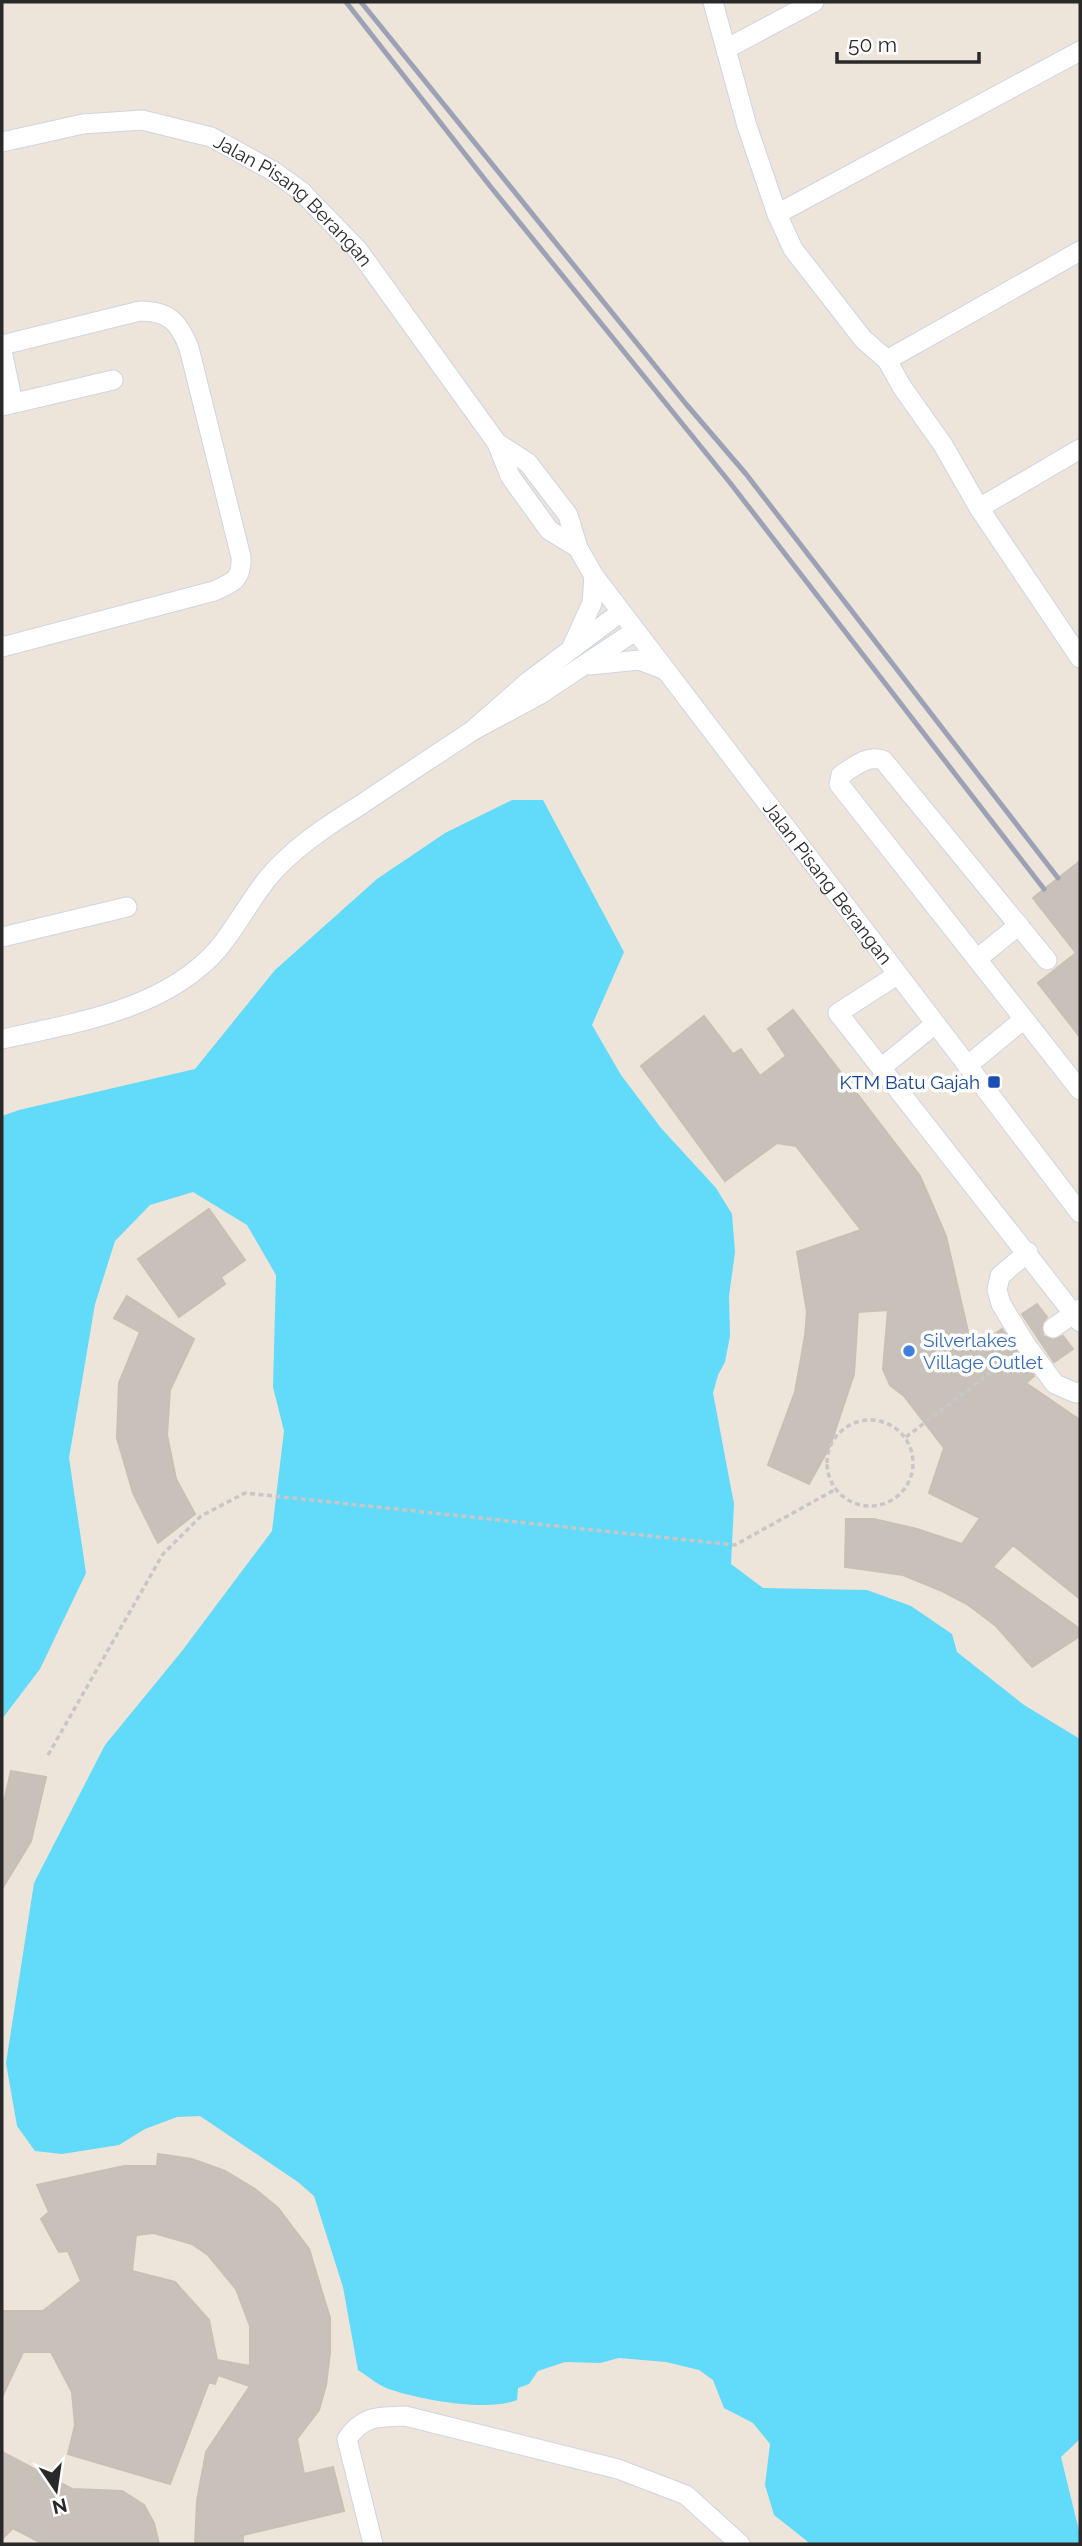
<svg xmlns="http://www.w3.org/2000/svg" width="1082" height="2546" font-family="Raleway,sans-serif">
	<style>
		.water { fill: #62dafa }
		.building { fill: #c8c1ba; stroke: #c9c0b3; stroke-width: 2; fill-rule: evenodd }
		.lines { fill: none; stroke-linecap: round; stroke-linejoin: round }
		.minor-casing { stroke: #cfd4e4; stroke-width: 21 }
		.path { stroke: #c7c7c7; stroke-width: 3.5; stroke-dasharray: 5 3.5; stroke-linecap: butt }
		.minor { stroke: #fff; stroke-width: 19 }
		.rail { stroke: #9ca1b6; stroke-width: 5 }
		.transit-dot { fill: #1a4fb4; stroke: #fff; stroke-width: 2.5 }
		.shop-dot { fill: #3f7fe0; stroke: #fff; stroke-width: 2.5 }
		.labels { text-anchor: middle; dominant-baseline: central; stroke-width: 7; stroke-linejoin: round; paint-order: stroke }
		.street-label { font-size: 19px; fill: #292929; stroke: #fff }
		.transit-label { font-size: 19px; fill: #164399; stroke: #fff; text-anchor: end }
		.shop-label { font-size: 19px; fill: #366cbe; stroke: #fff; text-anchor: start }
	</style>
	<rect width="100%" height="100%" fill="#ede4da"/>
	<!-- water -->
	<path class="water" d="M512,800h31l81,152 -32,73 29,50 40,53 55,60 16,26 3,38 -6,44 1,40 -5,26 -7,13 -5,18 21,111 -3,60 32,24 104,2 44,16 41,28 5,18 67,53 56,34v700l-19,18 19,78v9h-272l-1,-3 -33,-26 -9,-30 5,-41 -17,-21 -29,-15 -11,-28 -14,-10 -33,-8 -47,-4 -19,5 -35,-1 -27,9 -9,13 -11,4 -1,12c-27,12 -96,0 -125,-10 -12,-3 -23,-13 -34,-20l-15,-83 -29,-91 -16,-14 -98,-66 -23,1 -32,12 -26,16 -57,9 -27,-3 -18,-25 -11,-63 28,-180 71,-138 77,-94 90,-120 12,-100 -11,-44 3,-112 -29,-50 -54,-33 -43,13 -35,36 -20,63 -26,154 17,115 -46,96 -38,50v-603l17,-6 176,-41 80,-99 102,-91 68,-46z"/>
	<!-- building -->
	<path class="building" d="M1080,861v176l-42,-54 38,-30 -43,-55z
		M793,1010l127,166 26,60 26,113 30,-20 32,47 -8,7 54,37v179l-67,-54 -20,22 87,62v7l-48,31 -36,-41 -29,-22 -25,-13 -39,-16 -58,-8 1,-48h28l43,10 45,15 18,-26 -51,-25 15,-45 -40,-52 -14,-11 -7,-16 5,-59 -30,2 -4,62 -24,72 -21,38 -41,-19 27,-73 10,-56 2,-24 -10,-60 64,-22 -65,-84 -19,-3 -52,38 -84,-115 63,-50 29,38 8,-5 19,27 26,-20 -18,-27z
		M209,1209l36,51 -24,17 4,7 -46,33 -41,-58z
		M127,1296l67,43 -24,51 -3,45 9,44 19,35 -37,29 -25,-50 -16,-55 2,-55 21,-51 -26,-14z
		M1037,1304l10,13 -5,7 1,12 10,4 10,-4 10,13 -19,13 -32,-48z
		M11,1771l35,6 -15,64 -29,48v-79z
		M158,2154l34,5 33,12 30,18 23,19 31,41 21,69v35l-4,32 -7,25 -22,29 7,35 29,-7 11,44 -101,24v9h-48l2,-43 9,-49 44,-66 -32,-11 -3,9 -6,-2 -39,102 -102,-30 7,-29 -3,-33 -21,-40h-28l-21,45v-86h41l38,-30 -13,-30 -9,1 -18,-33 8,-7 -12,-27 87,-19h33zM154,2233l38,11 16,11 28,34 14,37v40l-33,-6 -8,-40 -34,-38 -43,-11 4,-36z
		M2,2452l44,23 14,14 1,-6 11,6 50,2 22,14 10,18 5,21h-116l-30,-16 -11,11z"/>
	<g class="lines">
		<!-- minor casing -->
		<g class="minor-casing">
			<g id="minor">
				<path d="M713,2l34,124 30,88 16,35 70,90 24,21 15,27 41,58 36,63 101,150"/>
				<path d="M726,49l88,-47"/>
				<path id="s1" d="M2,142l81,-18 59,-4 69,17 62,34 28,20 57,59 139,193 13,33 39,54 29,18"/>
				<path d="M777,214l303,-163"/>
				<path d="M2,345l138,-34c29,0 39,11 49,37l52,209c1,23 -8,25 -27,34l-212,56"/>
				<path d="M2,351l11,52"/>
				<path d="M887,360l193,-109"/>
				<path d="M2,406l111,-26"/>
				<path id="s2" d="M497,443l31,20 40,52 10,33 16,28 486,637"/>
				<path d="M979,508l101,-59"/>
				<path d="M621,612l-92,69 -57,50 67,-36 96,-64"/>
				<path d="M572,647l20,-44 2,-27"/>
				<path d="M590,665l49,-5 26,10"/>
				<path d="M2,937l125,-30"/>
				<path d="M977,959l42,-34"/>
				<path d="M1047,960l-164,-200c-17,-5 -28,6 -42,15l-2,9 241,306"/>
				<path d="M897,975l-59,38 242,309"/>
				<path d="M2,1039c74,-16 164,-30 216,-90 24,-29 39,-64 67,-89 23,-22 50,-39 77,-56 37,-25 74,-49 110,-73"/>
				<path d="M967,1066l57,-47"/>
				<path d="M881,1068l54,-44"/>
				<path d="M1028,1252l-28,24 -3,14 4,14 25,41 29,39 21,9 4,-1"/>
				<path d="M1053,1328l27,-19"/>
				<path d="M373,2544l-26,-105c16,-24 32,-22 58,-23l213,53 68,26 54,49"/>
			</g>
		</g>
		<!-- path -->
		<path class="path" d="M827 1463a43 43 0 1 1 86 0a43 43 0 1 1-86 0Z
			M906,1437l105,-80
			M48,1755l115,-201 38,-38 44,-23 490,52 101,-56"/>
		<!-- minor -->
		<use href="#minor" class="minor"/>
		<!-- rail -->
		<path class="rail" d="M346,2l144,184 241,298 313,405
			M361,2l325,402 60,70 312,404"/>
	</g>
	<!-- markers -->
	<rect class="transit-dot" x="987" y="1075" width="14" height="14" rx="3.5"/>
	<circle class="shop-dot" cx="909" cy="1351" r="7"/>
	<g class="labels">
		<!-- street labels -->
		<g class="street-label">
			<text stroke="none"><textPath href="#s1" startOffset="318">Jalan Pisang Berangan</textPath></text>
			<text stroke="none"><textPath href="#s2" startOffset="555">Jalan Pisang Berangan</textPath></text>
		</g>
		<!-- transit labels -->
		<g class="transit-label">
			<text x="980" y="1082">KTM Batu Gajah</text>
		</g>
		<!-- shop labels -->
		<g class="shop-label">
			<text x="923" y="1340">Silverlakes<tspan x="923" dy="22">Village Outlet</tspan></text>
		</g>
	</g>
	<!-- border -->
	<rect width="1082" height="2546" fill="none" stroke="#292929" stroke-width="7"/>
	<!-- north arrow -->
	<g transform="translate(56 2490) rotate(167)" stroke="#ffffff" stroke-width="5" paint-order="stroke">
	<path d="M0-5L12 26L0 18L-12 26Z" fill="#292929"/>
	<text y="-10" font-size="19" font-weight="bold" text-anchor="middle" fill="#292929">N</text>
	</g>
	<!-- scale -->
	<path d="M837 52v10h142v-10" fill="none" stroke="#292929" stroke-width="3.5"/>
	<text x="848" y="52" font-size="21" fill="#292929" stroke="#ffffff" stroke-width="5" paint-order="stroke">50 m</text>
</svg>
